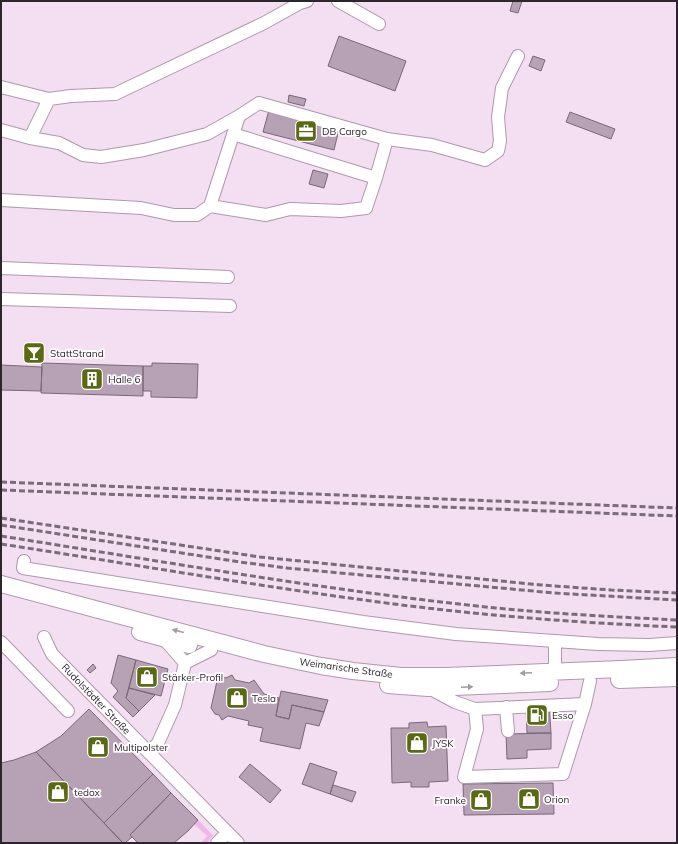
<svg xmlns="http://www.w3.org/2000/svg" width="678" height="844" font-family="Mulish,sans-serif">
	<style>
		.green { fill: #f1b7eb }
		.building { fill: #b6a2b4; stroke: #7a6778 }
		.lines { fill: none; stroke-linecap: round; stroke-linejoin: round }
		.minor-casing { stroke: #ad99aa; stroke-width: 14 }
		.major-casing { stroke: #ad99aa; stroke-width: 18 }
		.minor { stroke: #fff; stroke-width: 12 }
		.major { stroke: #fff; stroke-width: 16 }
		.rail { stroke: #796c78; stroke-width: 3; stroke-dasharray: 6 3; stroke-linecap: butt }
		.oneway { fill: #a09da0 }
		.labels { text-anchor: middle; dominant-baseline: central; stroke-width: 3.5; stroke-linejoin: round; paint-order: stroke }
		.poi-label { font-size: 10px; fill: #2d252c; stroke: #fff; text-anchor: start }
		.street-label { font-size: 10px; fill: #2d252c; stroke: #fff }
	</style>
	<rect width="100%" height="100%" fill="#f4def1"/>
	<!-- green -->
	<path class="green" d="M198,820l15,15 -6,8h-6l6,-7 -13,-12z"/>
	<!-- building -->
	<path class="building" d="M513,1h9l-4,12 -8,-2z
		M339,36l67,25 -11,30 -67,-25z
		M533,56l12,4 -4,11 -12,-5z
		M289,95l17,4 -2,7 -16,-4z
		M269,110l70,19 -5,21 -71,-18z
		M570,112l45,17 -4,10 -45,-17z
		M313,170l15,4 -4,14 -15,-4z
		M42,363l101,3v30l-102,-3z
		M152,363l46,1 -1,34 -46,-1v-6h-8v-25h9z
		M1,365l41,2 -1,24 -40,-1z
		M118,655l18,5 -10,38 13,13 -6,6 -20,-20 5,-6 -7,-8z
		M136,660l32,9 -7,27 -32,-8z
		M93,664l3,4 -6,5 -3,-3z
		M232,675l3,5 14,3 5,-3 10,14 15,4 -3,18 13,3 3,-14 32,7 -5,14 -13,-3 -6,26 -40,-8 3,-13 -15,-3 1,-4 -21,-5 -6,4 -3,-5 -4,-1 -4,-6 6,-27 5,-4 4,1z
		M129,688l26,7 -16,16 -13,-13z
		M281,691l47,9 -4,12 -32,-7 -3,14 -13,-3z
		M549,704l2,29h-24l-1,-28z
		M89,709l64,65 -49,49 -68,-71 25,-16z
		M427,722l1,5 18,-1 2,55 -19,1v5h-18v-5l-19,1 -1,-55h18v-5z
		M551,733v16l-24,1v8l-20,1 -1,-25z
		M36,752l68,71 19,20h-122v-80l13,-3z
		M310,763l27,9 -7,22 -28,-10z
		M250,764l31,26 -11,13 -31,-26z
		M153,774l18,19 -41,42 2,2 -7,6h-2l-19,-20z
		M553,783l1,31 -90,1 -1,-31z
		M333,785l23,7 -4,10 -22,-8z
		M171,793l27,27 -10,11 -14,12h-36l-8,-8z"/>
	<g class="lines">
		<!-- minor casing -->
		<g class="minor-casing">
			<path id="minor" d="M338,1l41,23
				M1,87l48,12 -19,39
				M49,99l22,-3 44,-2 149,-71 36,-20 7,-2
				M1,130l29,8 29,5 24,12 18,2 43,-7 63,-16 32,-18
				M233,134l143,44 11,-39
				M1,200l140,8 33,7h23l13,-9 29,-90 20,-13 128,36 45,6 53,15 13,-9 2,-10 -2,-24 4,-29 16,-32
				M210,206l56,9 24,-6 51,2 25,-3 10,-30
				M1,268l227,9
				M1,299l229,7
				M24,561l-1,7 340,54 93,12 142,10 51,1 28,-2
				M44,637l8,17 186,189
				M164,639l21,24
				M1,642l67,69
				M555,642v30
				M429,688l26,14 20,7 110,-5 5,-23
				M506,707l2,24
				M475,709l2,20 -13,48 99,-3 22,-70
				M149,753l9,-10 17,-38 10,-42 26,-13
				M217,843l10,-10"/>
		</g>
		<!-- major casing -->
		<g class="major-casing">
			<path id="major" d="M1,584l263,70 57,12 32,5 48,5h45l175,-7 56,-3
				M140,632l49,13
				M619,680l58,-2
				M388,685l40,3 122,-5"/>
		</g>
		<!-- minor -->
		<use href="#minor" class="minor"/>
		<!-- major -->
		<use href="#major" class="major"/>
		<!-- rail -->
		<path class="rail" d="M1,482l676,26
			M1,490l676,26
			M1,518l259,39 281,28 70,5 66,3
			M1,525l239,37 47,6 267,25 123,7
			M1,536c165,26 329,55 495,72 60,6 121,9 181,12
			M1,544c131,20 261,43 393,60 94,12 188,19 283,23"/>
	</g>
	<!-- one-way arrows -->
	<defs><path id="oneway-solid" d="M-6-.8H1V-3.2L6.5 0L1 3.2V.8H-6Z"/></defs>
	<g class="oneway">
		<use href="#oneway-solid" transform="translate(178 631) rotate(-165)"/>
		<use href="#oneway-solid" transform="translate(526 673) rotate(178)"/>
		<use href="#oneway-solid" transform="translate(467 687) rotate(-2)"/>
	</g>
	<!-- icons -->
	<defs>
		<g id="office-square" transform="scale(1.15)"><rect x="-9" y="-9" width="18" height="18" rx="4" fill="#5a6a14" stroke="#fff"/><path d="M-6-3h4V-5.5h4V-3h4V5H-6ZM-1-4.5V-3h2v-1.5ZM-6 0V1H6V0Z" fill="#fff"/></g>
		<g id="bar-square" transform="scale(1.15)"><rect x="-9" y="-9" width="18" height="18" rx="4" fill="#5a6a14" stroke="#fff"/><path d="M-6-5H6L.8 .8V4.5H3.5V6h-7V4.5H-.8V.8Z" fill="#fff"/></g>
		<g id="building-square" transform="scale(1.15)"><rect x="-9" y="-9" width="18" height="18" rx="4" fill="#5a6a14" stroke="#fff"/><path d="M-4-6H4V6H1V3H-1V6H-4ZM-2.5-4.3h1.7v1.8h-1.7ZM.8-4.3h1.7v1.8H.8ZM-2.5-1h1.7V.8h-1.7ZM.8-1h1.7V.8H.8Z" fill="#fff"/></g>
		<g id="shop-square" transform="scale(1.15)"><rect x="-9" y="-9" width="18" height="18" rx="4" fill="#5a6a14" stroke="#fff"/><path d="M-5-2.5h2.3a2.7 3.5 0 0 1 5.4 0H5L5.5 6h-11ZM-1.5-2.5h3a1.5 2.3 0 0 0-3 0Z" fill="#fff"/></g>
		<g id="fuel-square" transform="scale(1.15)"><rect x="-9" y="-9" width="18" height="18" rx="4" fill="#5a6a14" stroke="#fff"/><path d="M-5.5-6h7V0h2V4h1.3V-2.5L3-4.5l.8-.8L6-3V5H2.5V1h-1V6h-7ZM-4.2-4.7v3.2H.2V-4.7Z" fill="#fff"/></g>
	</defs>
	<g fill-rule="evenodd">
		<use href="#office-square" x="306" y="131"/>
		<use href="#bar-square" x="34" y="353"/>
		<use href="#building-square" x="92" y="379"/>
		<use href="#shop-square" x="147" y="677"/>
		<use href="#shop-square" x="237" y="698"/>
		<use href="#fuel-square" x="537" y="715"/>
		<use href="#shop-square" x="417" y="743"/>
		<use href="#shop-square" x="98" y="747"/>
		<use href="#shop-square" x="58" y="792"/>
		<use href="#shop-square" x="529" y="799"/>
		<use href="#shop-square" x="481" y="800"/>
	</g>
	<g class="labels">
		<!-- poi labels -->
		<g class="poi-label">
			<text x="322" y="131">DB Cargo</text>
			<text x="50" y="353">StattStrand</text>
			<text x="108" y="379">Halle 6</text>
			<text x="162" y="677">Stärker-Profil</text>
			<text x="252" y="698">Tesla</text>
			<text x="552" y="715">Esso</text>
			<text x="432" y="743">JYSK</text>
			<text x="114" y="747">Multipolster</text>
			<text x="74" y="792">tedox</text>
			<text x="544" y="799">Orion</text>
			<text x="466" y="800" text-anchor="end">Franke</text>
		</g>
		<!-- street labels -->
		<g class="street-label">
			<text transform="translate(346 668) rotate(8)">Weimarische Straße</text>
			<text transform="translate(96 699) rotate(46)">Rudolstädter Straße</text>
		</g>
	</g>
	<!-- border -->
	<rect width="678" height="844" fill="none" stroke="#2d252c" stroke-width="4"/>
</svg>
